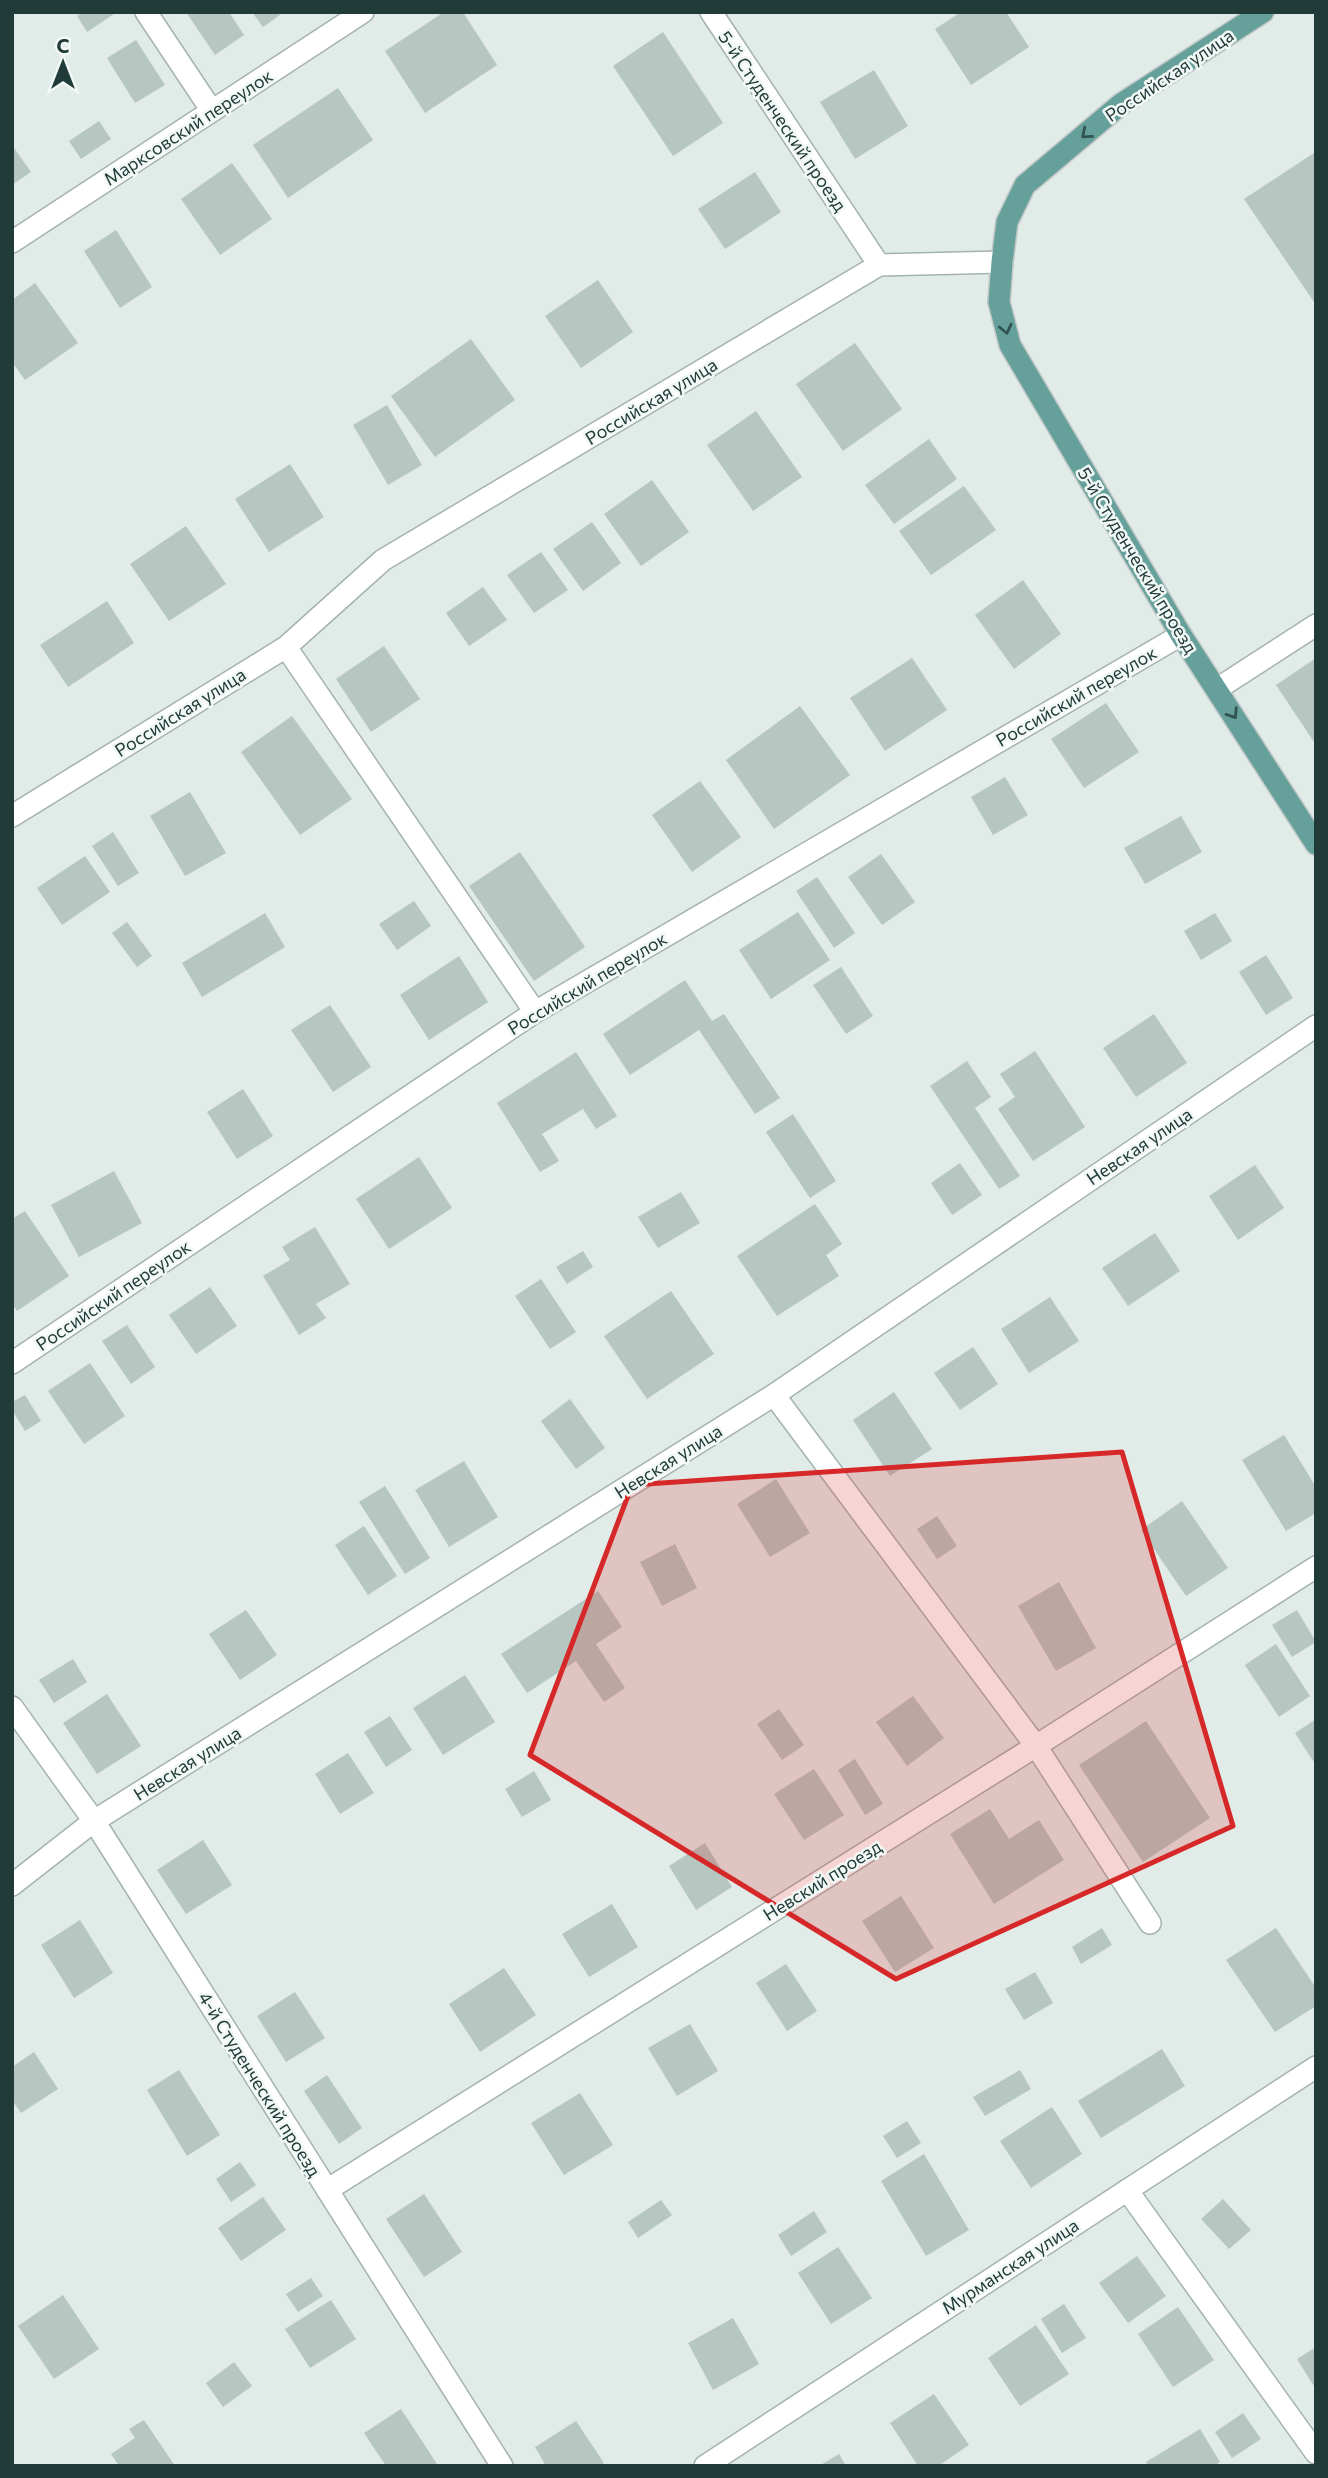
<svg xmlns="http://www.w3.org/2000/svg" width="1328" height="2478" font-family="Commissioner,sans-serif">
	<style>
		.building { fill: #b6c6c1 }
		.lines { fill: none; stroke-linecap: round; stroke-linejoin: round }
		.minor-casing { stroke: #a4b3b0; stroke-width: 24 }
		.major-casing { stroke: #c1c8c7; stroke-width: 24 }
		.minor { stroke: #fff; stroke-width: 21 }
		.major { stroke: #66a09a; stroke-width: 21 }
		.oneway { stroke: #325450 }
		.marked { fill: #d62828; fill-opacity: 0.2; stroke: #d62828; stroke-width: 5; stroke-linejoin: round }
		.labels { text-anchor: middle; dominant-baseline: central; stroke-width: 5; stroke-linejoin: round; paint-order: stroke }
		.street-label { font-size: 18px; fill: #213b38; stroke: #f1f8f5 }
	</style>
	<rect width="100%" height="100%" fill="#e1ebe8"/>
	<!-- building -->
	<path class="building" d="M83,12h34l-30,20 -10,-16z
		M186,12h43l15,23 -29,20z
		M252,12h32l-21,15z
		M444,12h19l34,53 -72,48 -40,-62z
		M961,12h45l23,35 -58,38 -36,-56z
		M663,32l60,91 -50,33 -60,-90z
		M136,40l29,45 -30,18 -28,-45z
		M874,70l34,56 -53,33 -35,-57z
		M338,88l35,52 -85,58 -35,-53z
		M99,121l12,18 -30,20 -12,-18z
		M12,145l19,27 -19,13z
		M1314,153l2,3v149l-72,-106z
		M232,163l40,56 -52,36 -39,-56z
		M755,172l26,40 -56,37 -27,-40z
		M116,230l36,57 -32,21 -36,-57z
		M598,280l35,52 -52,36 -36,-52z
		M35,283l43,60 -53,37 -13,-18v-62z
		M471,339l44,61 -80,57 -44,-61z
		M855,343l47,66 -59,42 -47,-67z
		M387,405l35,60 -34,20 -35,-60z
		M756,411l46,66 -49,34 -46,-66z
		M929,439l28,40 -63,45 -29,-39z
		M290,464l34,53 -55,35 -34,-53z
		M652,480l37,52 -48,34 -37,-52z
		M964,486l32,44 -65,45 -32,-44z
		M592,522l29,41 -38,28 -30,-42z
		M186,526l40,58 -57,37 -39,-57z
		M541,552l27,38 -34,23 -27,-38z
		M1023,580l38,54 -47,35 -39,-54z
		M483,587l24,33 -38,26 -23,-33z
		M107,601l27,42 -66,44 -28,-42z
		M384,646l36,53 -49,33 -35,-53z
		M912,658l35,52 -62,41 -35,-53z
		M1316,658v87l-40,-60z
		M1106,703l33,49 -55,36 -33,-49z
		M800,706l50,69 -76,54 -48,-69z
		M292,716l60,83 -52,36 -59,-83z
		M1005,777l23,38 -35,20 -22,-38z
		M700,781l41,56 -49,35 -40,-57z
		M190,792l36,61 -41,23 -35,-60z
		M1181,816l21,36 -57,32 -21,-36z
		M113,832l26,41 -21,13 -26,-40z
		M520,852l65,95 -51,34 -65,-95z
		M881,854l34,48 -33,23 -34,-48z
		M85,856l25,36 -48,33 -25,-37z
		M817,877l38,56 -21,15 -38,-57z
		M414,901l17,25 -34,24 -18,-26z
		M798,912l32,48 -59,39 -32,-49z
		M265,913l20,34 -83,50 -20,-34z
		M1215,913l17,28 -31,19 -17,-29z
		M127,922l25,34 -15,11 -25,-34z
		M1266,955l27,43 -27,17 -27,-43z
		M459,956l29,46 -59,38 -29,-45z
		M841,967l32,49 -27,18 -33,-49z
		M685,980l27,41 12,-7 56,84 -25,16 -56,-84 -69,45 -27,-41z
		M330,1005l41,62 -38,25 -42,-62z
		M1154,1014l33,49 -51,34 -33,-49z
		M1035,1051l50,76 -52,34 -35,-52 17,-12 -15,-23z
		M576,1052l41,64 -21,13 -13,-20 -41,25 17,27 -19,11 -43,-69z
		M967,1061l24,36 -16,11 45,68 -21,13 -69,-103z
		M243,1089l30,47 -36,23 -30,-47z
		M793,1114l43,67 -26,17 -44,-66z
		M419,1157l33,51 -63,41 -33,-50z
		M960,1163l22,32 -30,20 -21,-32z
		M1255,1165l29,43 -46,32 -29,-44z
		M114,1171l28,52 -63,34 -28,-52z
		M681,1192l19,31 -42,25 -20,-31z
		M815,1204l27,40 -16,11 13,21 -62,40 -40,-60z
		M25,1211l44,65 -52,35 -5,-7v-85z
		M315,1227l35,57 -34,20 10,14 -27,17 -36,-59 27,-16 -8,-13z
		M1155,1233l25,38 -52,35 -26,-38z
		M583,1251l10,16 -26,17 -11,-17z
		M541,1279l35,53 -26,17 -35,-53z
		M210,1287l27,39 -41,28 -27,-39z
		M671,1291l43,63 -67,45 -43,-63z
		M1050,1297l29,44 -50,32 -28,-44z
		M127,1325l28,42 -24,17 -29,-43z
		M973,1347l25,37 -38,26 -26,-37z
		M90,1363l35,53 -41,28 -36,-53z
		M894,1392l38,57 -42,27 -37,-56z
		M25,1395l16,26 -16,10 -13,-21v-8z
		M570,1399l35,49 -29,21 -35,-48z
		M1284,1435l32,52v26l-30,18 -44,-71z
		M464,1461l34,56 -49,30 -34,-57z
		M776,1479l34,54 -40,24 -33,-53z
		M385,1486l45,72 -25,16 -46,-72z
		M1182,1501l46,67 -42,28 -45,-66z
		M937,1516l20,30 -20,13 -20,-30z
		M364,1526l33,50 -29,19 -33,-50z
		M675,1544l22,44 -35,18 -22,-44z
		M1059,1582l37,66 -40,23 -38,-65z
		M598,1591l24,36 -26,17 29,44 -21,14 -28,-41 -49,32 -26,-39z
		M246,1610l31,45 -37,25 -31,-46z
		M1297,1610l19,32 -24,15 -20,-32z
		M1276,1644l34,52 -31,21 -34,-52z
		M73,1659l14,23 -33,21 -15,-23z
		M465,1675l30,47 -52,33 -30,-47z
		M107,1694l34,52 -44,28 -34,-51z
		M913,1696l31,42 -37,28 -31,-44z
		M779,1709l25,36 -22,15 -25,-36z
		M390,1716l22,34 -26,17 -22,-35z
		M1316,1719v40l-3,2 -18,-28z
		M1146,1721l64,97 -67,44 -64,-97z
		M348,1753l26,40 -34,21 -25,-40z
		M855,1759l28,45 -18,11 -27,-45z
		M814,1769l30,46 -40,25 -30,-46z
		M534,1771l17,29 -29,17 -17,-28z
		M990,1809l19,30 30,-19 25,40 -70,44 -44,-70z
		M203,1840l29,45 -46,29 -29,-44z
		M705,1843l27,44 -36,23 -27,-44z
		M901,1896l33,52 -39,24 -33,-51z
		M612,1904l26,43 -49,30 -27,-43z
		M80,1920l33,53 -39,25 -33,-53z
		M1102,1928l10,17 -31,19 -9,-17z
		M1276,1928l40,60v18l-41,26 -49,-72z
		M786,1964l31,47 -30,20 -31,-48z
		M504,1968l32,47 -56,37 -31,-48z
		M1035,1972l18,31 -29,17 -19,-31z
		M295,1992l30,46 -39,24 -29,-46z
		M690,2024l28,47 -41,25 -29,-48z
		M1162,2049l23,37 -84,52 -23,-37z
		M34,2052l24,37 -37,24 -9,-13v-33z
		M179,2070l41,65 -33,21 -40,-66z
		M1020,2070l11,19 -46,27 -12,-19z
		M327,2075l35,53 -23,16 -35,-53z
		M580,2093l33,52 -49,30 -33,-52z
		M1052,2107l30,47 -51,34 -31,-47z
		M907,2121l14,22 -24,15 -14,-22z
		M924,2154l45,76 -43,26 -45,-75z
		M240,2162l16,23 -25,17 -15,-23z
		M424,2194l38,58 -38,25 -38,-58z
		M263,2197l23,33 -45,31 -23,-33z
		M1223,2199l28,31 -22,19 -28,-30z
		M661,2200l11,15 -34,23 -10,-16z
		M814,2211l13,21 -36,24 -13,-21z
		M838,2247l34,51 -41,26 -33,-51z
		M1137,2256l29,40 -38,27 -29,-40z
		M311,2278l12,18 -25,16 -12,-18z
		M63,2295l36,54 -45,30 -36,-53z
		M331,2300l25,39 -46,29 -25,-39z
		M1064,2304l22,34 -24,15 -21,-34z
		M1178,2307l36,53 -41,27 -35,-53z
		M733,2318l26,46 -46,26 -25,-47z
		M1036,2325l33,49 -49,32 -32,-48z
		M1316,2347v36l-3,2 -16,-26z
		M234,2362l18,24 -29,21 -17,-24z
		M934,2394l35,51 -31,21h-20l-28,-43z
		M401,2409l36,55 -3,2h-48l-22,-33z
		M1243,2413l18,26 -29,19 -17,-26z
		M144,2420l31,46h-56l-8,-12 24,-16 -6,-9z
		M576,2421l28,42 -5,3h-53l-11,-19z
		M1200,2429l20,33 -6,4h-66l-2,-4z
		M839,2454l7,12h-27z"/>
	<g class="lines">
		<!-- minor casing -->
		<g class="minor-casing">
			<path id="minor" d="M146,12l66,99
				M711,12l168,253
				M12,242l351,-230
				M286,647l249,365
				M1217,689l99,-64
				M12,816l274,-169 97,-87 496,-295 123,-3
				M12,1363l523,-351 646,-377
				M774,1395l262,351 114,177
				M12,1707l82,114 408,645
				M12,1885l82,-64 680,-426 542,-369
				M327,2190l709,-444 280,-179
				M1127,2190l189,263
				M705,2466l611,-399"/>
		</g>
		<!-- major casing -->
		<g class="major-casing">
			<path id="major" d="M1263,12l-142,92 -96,81 -18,37 -5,40 -3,40 11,43 171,290 135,209"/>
		</g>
		<!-- minor -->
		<use href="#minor" class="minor"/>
		<!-- major -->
		<use href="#major" class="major"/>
	</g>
	<!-- one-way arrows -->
	<defs><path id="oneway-chevron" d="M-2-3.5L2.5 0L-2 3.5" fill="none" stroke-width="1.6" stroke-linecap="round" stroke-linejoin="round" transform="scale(1.75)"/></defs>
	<g class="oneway">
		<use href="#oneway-chevron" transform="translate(1086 134) rotate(140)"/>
		<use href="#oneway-chevron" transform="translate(1006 329) rotate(77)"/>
		<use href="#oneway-chevron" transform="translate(1233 714) rotate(57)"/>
	</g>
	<!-- marked area -->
	<path class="marked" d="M1122,1452l111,374 -337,153 -366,-224 102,-270z"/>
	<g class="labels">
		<!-- street labels -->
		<g class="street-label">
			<text transform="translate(1169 75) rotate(-34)">Российская улица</text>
			<text transform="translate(783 121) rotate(56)">5-й Студенческий проезд</text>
			<text transform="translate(188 127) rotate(-33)">Марксовский переулок</text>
			<text transform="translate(651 401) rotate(-31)">Российская улица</text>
			<text transform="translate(1138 560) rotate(59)">5-й Студенческий проезд</text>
			<text transform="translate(1076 696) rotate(-30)">Российский переулок</text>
			<text transform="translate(180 712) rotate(-32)">Российская улица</text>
			<text transform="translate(587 983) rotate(-31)">Российский переулок</text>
			<text transform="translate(1139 1146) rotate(-34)">Невская улица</text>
			<text transform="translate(113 1295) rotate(-34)">Российский переулок</text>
			<text transform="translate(668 1461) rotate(-32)">Невская улица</text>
			<text transform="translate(187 1763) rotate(-32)">Невская улица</text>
			<text transform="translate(822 1880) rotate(-32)">Невский проезд</text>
			<text transform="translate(260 2084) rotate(58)">4-й Студенческий проезд</text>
			<text transform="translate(1010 2266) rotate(-33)">Мурманская улица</text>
		</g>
	</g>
	<!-- border -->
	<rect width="1328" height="2478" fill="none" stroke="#213b38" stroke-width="28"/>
	<!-- north arrow -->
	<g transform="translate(63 63)" stroke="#f1f8f5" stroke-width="5" paint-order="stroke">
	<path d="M0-5L12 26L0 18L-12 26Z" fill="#213b38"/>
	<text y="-10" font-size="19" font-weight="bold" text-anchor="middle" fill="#213b38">С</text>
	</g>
</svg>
